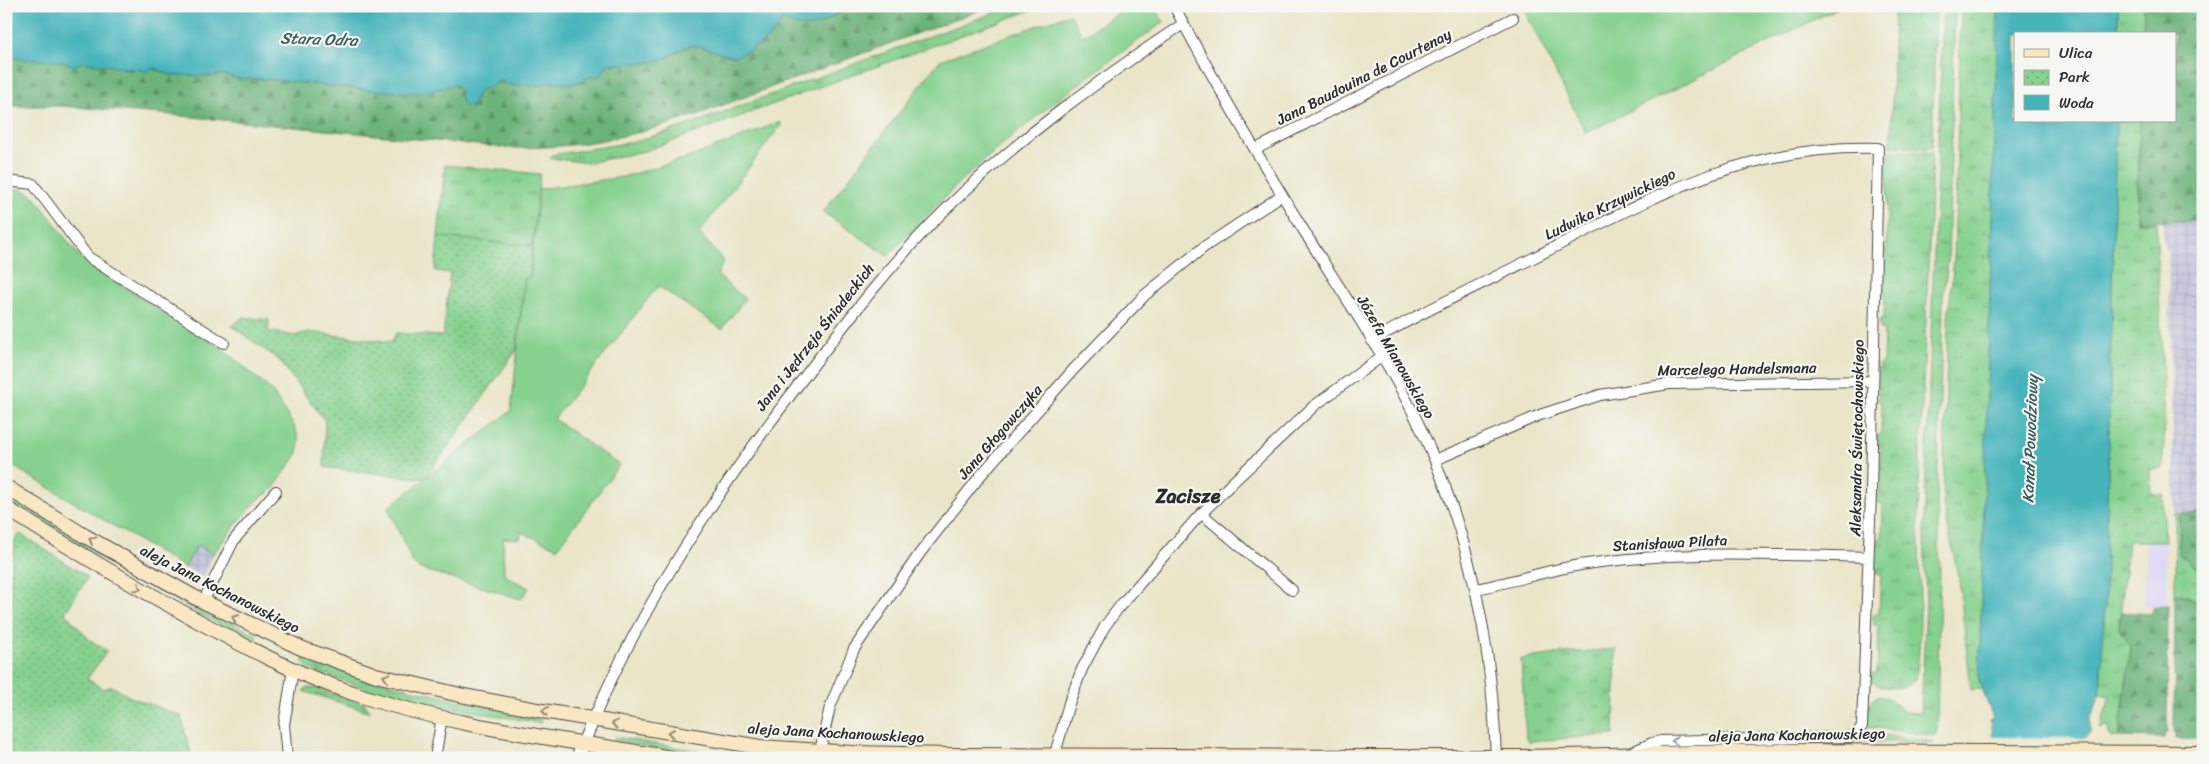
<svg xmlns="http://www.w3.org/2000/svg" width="2209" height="764" font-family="Sriracha,sans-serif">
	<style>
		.built { fill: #dcd6f6 }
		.industrial { fill: url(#industrial-grid) }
		.grass { fill: url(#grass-tufts); stroke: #587e5d }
		.forest { fill: url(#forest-firs); stroke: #4c6f52 }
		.park { fill: url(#park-dots); stroke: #587e5d }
		.garden { fill: #86d18f; stroke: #587e5d }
		.water { fill: #44b4bb; stroke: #387073 }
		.pier { fill: #eae5c8 }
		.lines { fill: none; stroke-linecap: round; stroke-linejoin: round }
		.minor-casing { stroke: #484743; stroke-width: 12 }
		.tertiary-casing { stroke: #484743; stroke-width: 14 }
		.secondary-casing { stroke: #484743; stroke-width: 16 }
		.minor { stroke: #fff; stroke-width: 10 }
		.tertiary { stroke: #fff; stroke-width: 12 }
		.secondary { stroke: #f9e7c3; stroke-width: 14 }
		.oneway { stroke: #928977 }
		.oneway2 { stroke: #a0a0a0 }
		.labels { text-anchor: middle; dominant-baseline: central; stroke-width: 4.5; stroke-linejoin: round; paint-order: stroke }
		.street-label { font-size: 15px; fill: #2b2b2b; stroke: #f6f6f2 }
		.water-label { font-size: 16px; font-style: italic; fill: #345b5d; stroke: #f6f6f2 }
		.district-label { font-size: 20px; font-weight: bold; fill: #2b2b2b; stroke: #f6f6f2 }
	</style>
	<defs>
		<pattern id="industrial-grid" width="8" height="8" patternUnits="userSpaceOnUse" patternTransform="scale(1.25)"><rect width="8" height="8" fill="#c2c2dc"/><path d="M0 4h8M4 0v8" fill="none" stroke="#a7a7bd"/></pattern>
		<pattern id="grass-tufts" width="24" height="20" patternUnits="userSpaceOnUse" patternTransform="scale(1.25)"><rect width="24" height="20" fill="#86d18f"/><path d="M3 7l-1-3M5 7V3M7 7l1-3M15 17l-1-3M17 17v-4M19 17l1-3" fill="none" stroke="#6eaa75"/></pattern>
		<pattern id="forest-firs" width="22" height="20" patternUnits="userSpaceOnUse" patternTransform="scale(1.25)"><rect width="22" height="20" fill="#6cb37a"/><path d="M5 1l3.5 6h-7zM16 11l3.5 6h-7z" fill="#599264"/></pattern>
		<pattern id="park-dots" width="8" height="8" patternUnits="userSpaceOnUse" patternTransform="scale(1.25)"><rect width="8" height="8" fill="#86d18f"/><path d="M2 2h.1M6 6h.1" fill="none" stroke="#6eaa75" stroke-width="1.8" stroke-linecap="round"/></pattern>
	</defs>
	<rect width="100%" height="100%" fill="#f6f6f2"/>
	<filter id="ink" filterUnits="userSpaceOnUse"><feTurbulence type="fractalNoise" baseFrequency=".02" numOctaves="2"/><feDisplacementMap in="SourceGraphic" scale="10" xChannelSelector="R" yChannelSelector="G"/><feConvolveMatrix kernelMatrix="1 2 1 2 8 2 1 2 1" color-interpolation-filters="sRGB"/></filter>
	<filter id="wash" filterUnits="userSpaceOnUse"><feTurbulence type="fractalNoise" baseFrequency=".0096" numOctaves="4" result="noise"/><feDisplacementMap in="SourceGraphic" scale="20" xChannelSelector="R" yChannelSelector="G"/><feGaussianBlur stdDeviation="1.12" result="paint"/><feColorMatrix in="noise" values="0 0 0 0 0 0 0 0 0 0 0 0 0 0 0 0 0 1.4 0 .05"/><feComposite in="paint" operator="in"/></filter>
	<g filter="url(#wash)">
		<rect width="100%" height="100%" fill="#eae5c8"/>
		<!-- built -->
		<path class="built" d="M2146,541h19l3,65 -24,1z"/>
		<!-- industrial -->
		<path class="industrial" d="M2203,221v292h-28l-7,-259 -4,-10 -1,-22z
			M197,545l16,9 -9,23 -19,-9z"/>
		<!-- grass -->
		<path class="grass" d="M1012,6h30l-397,145 -57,12 -38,-5 2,-3 86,-14 47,-15z
			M1894,6h42l-4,142 -41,-1z
			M1943,6h12l-7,255 -5,37 -6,205 3,65 -3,161 -2,7 -64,-9 -4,-3c0,-5 0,-11 1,-16 6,-22 28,-8 35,4l18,1 5,-111 -2,-70z
			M1961,6h37l-19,674 3,9 -11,1 -12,-109 -16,-78 5,-184 6,-60z
			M2118,6h26l-1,28h-25z
			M2116,121h24l-3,101h19l9,206 -3,40 -12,1 1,25h12l2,47h-37l-9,87 12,19 -12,90h-9l-3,-12 -7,4 10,-33 -10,-2 5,-93z
			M1891,151l41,1c-2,92 -7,184 -11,276 -1,40 -4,80 -2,120 0,22 4,118 -5,132 -8,12 -36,9 -45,-1l1,-5 7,-1 2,-47 -5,-1 -2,-9 7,-4 2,-37 -5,-1 -2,-3v-30l8,-3 1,-33 -8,-5 1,-6 4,-3 1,-41 -4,-3v-11l4,-2 1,-31 -4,-2 1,-37 4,-2 1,-31 -4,-3v-8l4,-2 1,-41 -4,-3v-9l5,-3 2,-82 -4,-2v-23h7z
			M445,165l95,9 -8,72 -94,-9z
			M6,494c82,52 164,100 251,141l-3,9 -163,-91 -85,-52z
			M2175,513l5,1 -1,39 24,21v34l-13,-11 -15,-4z
			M1616,649l-2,86 -85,6 -3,-3 -5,-79 42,-6z
			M310,658c76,29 153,44 232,58l-2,7 -145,-25 -86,-29 -7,-7 1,-3z
			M307,688h8l50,16 5,8 -67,-21z
			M1863,732l71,10v1l-85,-2z
			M615,737l94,16 39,-1 64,6h-103l-95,-17z"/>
		<!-- forest -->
		<path class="forest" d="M850,6h141l-297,110c-63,21 -119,33 -186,32l-347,-34 -99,-8h-56v-48h3l53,3 12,5 9,-4 62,9 10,-3 15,7 45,1 7,-2 16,5h27l115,12 74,-6 19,21 4,-13 4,-5 9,-1 10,-6 12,4h29l10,-4 19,3 10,-2 9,-5 6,1 13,-14c17,-1 37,1 54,-5 9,-2 16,-9 25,-12 13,-4 30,3 41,9 22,-5 45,-15 54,-36 29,15 44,0 68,-14z
			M2144,6h59v215l-66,1 3,-101h35v-87h-32z
			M2203,513v61l-24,-21 1,-39z
			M2175,593l15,5 13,10v131h-27v-6h-2z
			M2168,606l-1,127h-3v5l-45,-1 12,-90 -12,-18 2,-17 30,2 3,-7z"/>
		<!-- park -->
		<path class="park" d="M438,237l94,9 -2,32h-5l-9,73 -91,128 -101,-12 1,-46 -46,-61 -47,-34 11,-9 26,3 -1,11 26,5 15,-4 83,10 4,-9 47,3 7,-63 -15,-2z
			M20,534l68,43 -23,36 25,27 17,11 -20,28 17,10 8,-3 16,10 53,20 11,42h-186l1,-160 8,-58z"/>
		<!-- garden -->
		<path class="garden" d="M1129,6h24l11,16c-72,51 -143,103 -207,163 -24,23 -46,47 -69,71l-65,-44 117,-152 130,-46 12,22z
			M1522,6h320l-256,127z
			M780,122l1,3 -82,108 25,28 -7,14 28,24 -23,30 -64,-43 -104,133 65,46 -61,83 -37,-16 -1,7 -17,-1 1,37 25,13 -8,11 -103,-31 -5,-5 -25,-55 123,-97 14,-133h5l9,-89 84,-12 70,-21z
			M6,188l18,2 10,6 44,59 11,10 135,85 47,40 23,36 5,14 -1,13 -25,36 -14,10 -22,24 -24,31 -16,-9 -12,23 -179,-106z"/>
		<!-- water -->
		<path class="water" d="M6,6h844c-26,15 -37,29 -68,14 -8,18 -28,29 -47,37l-40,-12 -9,2 -23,12 -16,4 -39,1 -8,12 -11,1 -9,5 -10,2 -19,-3 -10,4h-29l-12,-4c-16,10 -22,4 -27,25h-7l-4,-3 -3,-15 -5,-3 -34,8 -40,-2 -115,-12h-27l-16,-5 -7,2 -45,-1 -15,-7 -9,3 -63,-9 -9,4 -12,-5 -56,-3z
			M1998,6h120v28h-103v87h101l-11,480 -5,93 -10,25v14l-5,3v22h-92l-1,-36h-2v-3l3,-1 -14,-38z"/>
		<!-- pier -->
		<path class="pier" d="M1990,737l98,1v20h-98z"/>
	</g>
	<g filter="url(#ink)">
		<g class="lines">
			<!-- minor casing -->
			<g class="minor-casing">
				<path id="minor" d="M1174,6c43,81 90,160 138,238 44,70 92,140 123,217 39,95 58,195 61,297
					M1256,149l257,-131
					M6,181l27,3 55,73 136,86
					M1372,341c51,-30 108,-56 161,-83 117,-59 209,-114 345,-110l-7,346 -9,232 -5,8 -7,3 -189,4 -9,2 -22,10
					M1435,460l105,-45 60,-20 69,-11 204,-3
					M1202,514l90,76
					M1476,589c37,-7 74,-20 111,-25 93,-14 188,-9 281,-7
					M203,602l31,-62 42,-49
					M593,720c53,-123 128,-234 209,-340 45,-59 90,-118 143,-170 72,-71 154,-130 238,-186
					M820,751l10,-44 24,-58 66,-96 61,-78 93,-106 71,-74 59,-48 78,-52
					M287,758l-3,-33 9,-55
					M435,758l7,-41
					M1054,758l15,-55 13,-34 23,-43 15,-20 77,-88 36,-36 81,-76 67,-49"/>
			</g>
			<!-- tertiary casing -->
			<g class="tertiary-casing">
				<path id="tertiary" d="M577,758l16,-38"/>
			</g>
			<!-- secondary casing -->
			<g class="secondary-casing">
				<path id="secondary" d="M6,487l79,49 109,61 107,51 75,27 84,20 83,16 217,36 93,6 96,2 419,2h155l259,-6 421,2
					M6,508c60,38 121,74 183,108 53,29 106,58 164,77 102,35 212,46 318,65"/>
			</g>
			<!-- minor -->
			<use href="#minor" class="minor"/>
			<!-- tertiary -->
			<use href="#tertiary" class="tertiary"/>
			<!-- secondary -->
			<use href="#secondary" class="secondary"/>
		</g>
		<!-- one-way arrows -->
		<defs><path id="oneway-chevron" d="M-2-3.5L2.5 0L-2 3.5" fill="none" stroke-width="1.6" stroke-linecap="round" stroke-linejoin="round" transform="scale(1.25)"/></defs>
		<g class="oneway">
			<use href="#oneway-chevron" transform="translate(92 540) rotate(-150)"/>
			<use href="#oneway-chevron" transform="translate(138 588) rotate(30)"/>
			<use href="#oneway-chevron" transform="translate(235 618) rotate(-154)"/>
			<use href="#oneway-chevron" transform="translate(386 677) rotate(-165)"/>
			<use href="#oneway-chevron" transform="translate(545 711) rotate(-170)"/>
			<use href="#oneway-chevron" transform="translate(615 724) rotate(-169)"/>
			<use href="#oneway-chevron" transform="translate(671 733) rotate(-171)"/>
		</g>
		<use class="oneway2" href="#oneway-chevron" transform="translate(1675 741) rotate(178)"/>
	</g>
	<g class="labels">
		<!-- street labels -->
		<g class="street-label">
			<text transform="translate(1364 77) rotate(-27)">Jana Baudouina de Courtenay</text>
			<text transform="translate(1610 204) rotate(-26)">Ludwika Krzywickiego</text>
			<text transform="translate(815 337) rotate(-52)">Jana i Jędrzeja Śniadeckich</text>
			<text transform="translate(1396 357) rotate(60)">Józefa Mianowskiego</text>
			<text transform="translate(1737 369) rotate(-1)">Marcelego Handelsmana</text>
			<text transform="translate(1000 432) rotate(-49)">Jana Głogowczyka</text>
			<text transform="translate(1857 438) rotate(-89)">Aleksandra Świętochowskiego</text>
			<text transform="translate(1670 543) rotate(-3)">Stanisława Pilata</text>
			<text transform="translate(220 589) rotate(27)">aleja Jana Kochanowskiego</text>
			<text transform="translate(836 733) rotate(3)">aleja Jana Kochanowskiego</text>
			<text transform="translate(1797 735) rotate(-1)">aleja Jana Kochanowskiego</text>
		</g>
		<!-- water labels -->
		<g class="water-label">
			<text transform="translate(319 39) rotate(2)">Stara Odra</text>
			<text transform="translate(2030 439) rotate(-88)">Kanał Powodziowy</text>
		</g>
		<!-- district labels -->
		<g class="district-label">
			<text x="1188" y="496">Zacisze</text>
		</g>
	</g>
	<!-- margin -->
	<rect width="2209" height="764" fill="none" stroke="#f6f6f2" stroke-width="25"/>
	<!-- legend -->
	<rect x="2014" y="32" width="162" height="90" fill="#f6f6f2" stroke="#a5a5a2"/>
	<rect x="2024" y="49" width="25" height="8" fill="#f9e7c3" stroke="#a5a5a2"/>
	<text x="2059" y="58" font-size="15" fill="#2b2b2b">Ulica</text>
	<rect x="2024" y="70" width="25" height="15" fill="url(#park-dots)" stroke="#a5a5a2"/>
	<text x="2059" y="82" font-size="15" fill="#2b2b2b">Park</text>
	<rect x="2024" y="95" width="25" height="15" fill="#44b4bb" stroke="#a5a5a2"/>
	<text x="2059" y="108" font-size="15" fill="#2b2b2b">Woda</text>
</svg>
